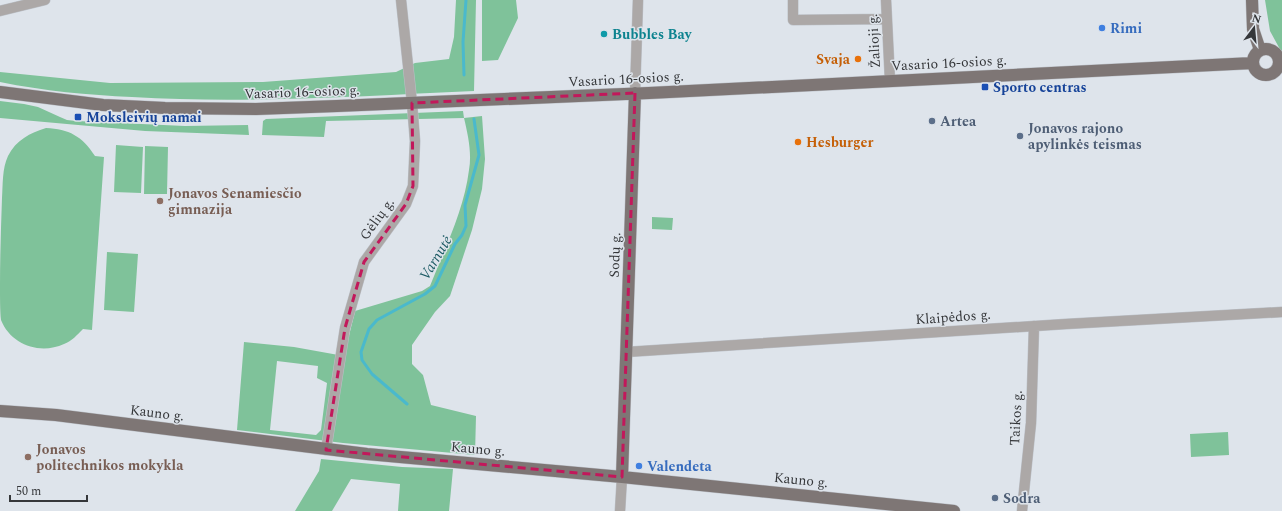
<svg xmlns="http://www.w3.org/2000/svg" width="1282" height="511" font-family="Spectral,serif">
	<style>
		.green { fill: #7fc29a; fill-rule: evenodd }
		.lines { fill: none; stroke-linecap: round; stroke-linejoin: round }
		.stream { stroke: #4ab9cc; stroke-width: 3 }
		.minor-casing { stroke: #bcc1c8; stroke-width: 11 }
		.major-casing { stroke: #bcc1c8; stroke-width: 13 }
		.minor { stroke: #aca8a7; stroke-width: 10 }
		.major { stroke: #7e7675; stroke-width: 12 }
		.marked { fill: none; stroke: #c2185b; stroke-width: 3; stroke-dasharray: 8 5; stroke-linejoin: round }
		.shop-dot { fill: #3f7fe0; stroke: #dee4eb; stroke-width: 1.5 }
		.culture-dot { fill: #0f9aa8; stroke: #dee4eb; stroke-width: 1.5 }
		.food-dot { fill: #e8710a; stroke: #dee4eb; stroke-width: 1.5 }
		.transit-dot { fill: #1a4fb4; stroke: #dee4eb; stroke-width: 1.5 }
		.service-dot { fill: #5c6f8a; stroke: #dee4eb; stroke-width: 1.5 }
		.education-dot { fill: #8d6e63; stroke: #dee4eb; stroke-width: 1.5 }
		.labels { text-anchor: middle; dominant-baseline: central; stroke-width: 3; stroke-linejoin: round; paint-order: stroke }
		.shop-label { font-size: 14px; font-weight: bold; fill: #366cbe; stroke: #dee4eb; text-anchor: start }
		.culture-label { font-size: 14px; font-weight: bold; fill: #0d838f; stroke: #dee4eb; text-anchor: start }
		.street-label { font-size: 14px; fill: #35373a; stroke: #dee4eb }
		.food-label { font-size: 14px; font-weight: bold; fill: #c56008; stroke: #dee4eb; text-anchor: end }
		.transit-label { font-size: 14px; font-weight: bold; fill: #164399; stroke: #dee4eb; text-anchor: start }
		.service-label { font-size: 14px; font-weight: bold; fill: #4e5e75; stroke: #dee4eb; text-anchor: start }
		.education-label { font-size: 14px; font-weight: bold; fill: #785e54; stroke: #dee4eb; text-anchor: start }
		.water-label { font-size: 15px; font-style: italic; fill: #1d5b65; stroke: #dee4eb }
	</style>
	<rect width="100%" height="100%" fill="#dee4eb"/>
	<!-- green -->
	<path class="green" d="M456,0h20l-2,91c-114,5 -228,13 -342,6 -44,-2 -88,-6 -132,-15v-10l110,11 153,-1 133,-10 19,-9 34,-4 5,-22z
		M482,0h34l2,18 -20,42 -16,1z
		M1265,0h17v53l-12,-22z
		M0,101l24,3 14,3 22,10 7,3 9,1 109,5 63,-1 1,10 -104,-4 -145,-13z
		M463,111l1,7 18,-2 3,43 -3,30 -10,41 -22,66 -15,16 -23,33v19l11,11 8,30 45,11 -1,39 -132,-12 -106,-13 7,-88 50,5 50,9 11,-45 67,-20 8,-5c15,-38 34,-76 39,-116 3,-17 -1,-35 -5,-52l-138,3 -2,16 -62,-2 1,-14 3,-2zM277,361l41,5 -1,12 10,5 -6,47 -5,5 -46,-5z
		M46,128c23,1 36,8 49,28l9,1 -12,173 -9,-1c-6,6 -11,12 -19,15 -24,11 -53,1 -63,-24 -1,-8 -1,-25 -1,-34 0,-29 1,-59 2,-88 1,-14 0,-29 6,-42 8,-16 22,-23 38,-28z
		M116,145l27,2 -2,46 -27,-1z
		M145,146l23,1 -1,47h-23z
		M652,217l21,1 -1,12 -20,-1z
		M107,252l31,2 -4,58 -30,-2z
		M1228,432l1,23 -38,2 -1,-23z
		M321,459l81,8 51,2 -4,42h-51l2,-27 -49,-5 -19,32h-37l24,-40z"/>
	<g class="lines">
		<!-- stream -->
		<path class="stream" d="M464,75l-1,-33 3,-42
			M407,404l-35,-30 -10,-14 -1,-8 8,-23 8,-9 48,-26 10,-8 20,-42 7,-9 4,-9 -1,-21 14,-50 -5,-36"/>
		<!-- minor casing -->
		<g class="minor-casing">
			<path id="minor" d="M793,0v20l94,-1
				M886,0l4,81
				M0,11l45,-11
				M635,93l3,-93
				M626,352l440,-28 216,-12
				M326,450l19,-122 19,-66 42,-58 7,-18 2,-45 -3,-38 -11,-103
				M620,511l2,-34
				M1022,511l9,-88 3,-97"/>
		</g>
		<!-- major casing -->
		<g class="major-casing">
			<path id="major" d="M1252,0l1,29 7,21
				M1253 62a13 13 0 1 1 26 0a13 13 0 1 1-26 0Z
				M0,92l103,13 62,3 91,1 81,-3 312,-13 604,-30
				M0,411l56,4 311,39 255,23 332,34
				M622,477l13,-384"/>
		</g>
		<!-- minor -->
		<use href="#minor" class="minor"/>
		<!-- major -->
		<use href="#major" class="major"/>
	</g>
	<!-- marked area -->
	<path class="marked" d="M635,93l-13,384 -296,-27 19,-122 19,-66 42,-58 7,-18 -1,-83z"/>
	<!-- markers -->
	<g class="shop-dot">
		<circle cx="1102" cy="28" r="4"/>
		<circle cx="639" cy="466" r="4"/>
	</g>
	<circle class="culture-dot" cx="604" cy="34" r="4"/>
	<g class="food-dot">
		<circle cx="858" cy="59" r="4"/>
		<circle cx="798" cy="142" r="4"/>
	</g>
	<g class="transit-dot">
		<rect x="981" y="83" width="8" height="8" rx="2"/>
		<rect x="74" y="113" width="8" height="8" rx="2"/>
	</g>
	<g class="service-dot">
		<circle cx="932" cy="121" r="4"/>
		<circle cx="1020" cy="136" r="4"/>
		<circle cx="995" cy="498" r="4"/>
	</g>
	<g class="education-dot">
		<circle cx="160" cy="201" r="4"/>
		<circle cx="28" cy="457" r="4"/>
	</g>
	<g class="labels">
		<!-- shop labels -->
		<g class="shop-label">
			<text x="1110" y="28">Rimi</text>
			<text x="647" y="466">Valendeta</text>
		</g>
		<!-- culture labels -->
		<g class="culture-label">
			<text x="612" y="34">Bubbles Bay</text>
		</g>
		<!-- street labels -->
		<g class="street-label">
			<text transform="translate(874 41) rotate(-93)">Žalioji g.</text>
			<text transform="translate(949 63) rotate(-3)">Vasario 16-osios g.</text>
			<text transform="translate(626 79) rotate(-3)">Vasario 16-osios g.</text>
			<text transform="translate(302 92) rotate(-2)">Vasario 16-osios g.</text>
			<text transform="translate(377 219) rotate(-54)">Gėlių g.</text>
			<text transform="translate(615 255) rotate(-88)">Sodų g.</text>
			<text transform="translate(953 317) rotate(-4)">Klaipėdos g.</text>
			<text transform="translate(157 413) rotate(7)">Kauno g.</text>
			<text transform="translate(1016 418) rotate(-87)">Taikos g.</text>
			<text transform="translate(478 449) rotate(5)">Kauno g.</text>
			<text transform="translate(801 480) rotate(6)">Kauno g.</text>
		</g>
		<!-- food labels -->
		<g class="food-label">
			<text x="850" y="59">Svaja</text>
			<text x="806" y="142" text-anchor="start">Hesburger</text>
		</g>
		<!-- transit labels -->
		<g class="transit-label">
			<text x="993" y="87">Sporto centras</text>
			<text x="86" y="117">Moksleivių namai</text>
		</g>
		<!-- service labels -->
		<g class="service-label">
			<text x="940" y="121">Artea</text>
			<text x="1028" y="128">Jonavos rajono<tspan x="1028" dy="16">apylinkės teismas</tspan></text>
			<text x="1003" y="498">Sodra</text>
		</g>
		<!-- education labels -->
		<g class="education-label">
			<text x="168" y="193">Jonavos Senamiesčio<tspan x="168" dy="16">gimnazija</tspan></text>
			<text x="36" y="449">Jonavos<tspan x="36" dy="16">politechnikos mokykla</tspan></text>
		</g>
		<!-- water labels -->
		<g class="water-label">
			<text transform="translate(436 258) rotate(-59)">Varnutė</text>
		</g>
	</g>
	<!-- north arrow -->
	<g transform="translate(1254 28) rotate(16)" stroke="#dee4eb" stroke-width="3" paint-order="stroke">
	<path d="M0-3L7 15L0 10L-7 15Z" fill="#35373a"/>
	<text y="-6" font-size="11" font-weight="bold" text-anchor="middle" fill="#35373a">N</text>
	</g>
	<!-- scale -->
	<path d="M10 495v6h77v-6" fill="none" stroke="#35373a" stroke-width="2"/>
	<text x="16" y="495" font-size="12" fill="#35373a" stroke="#dee4eb" stroke-width="3" paint-order="stroke">50 m</text>
</svg>
